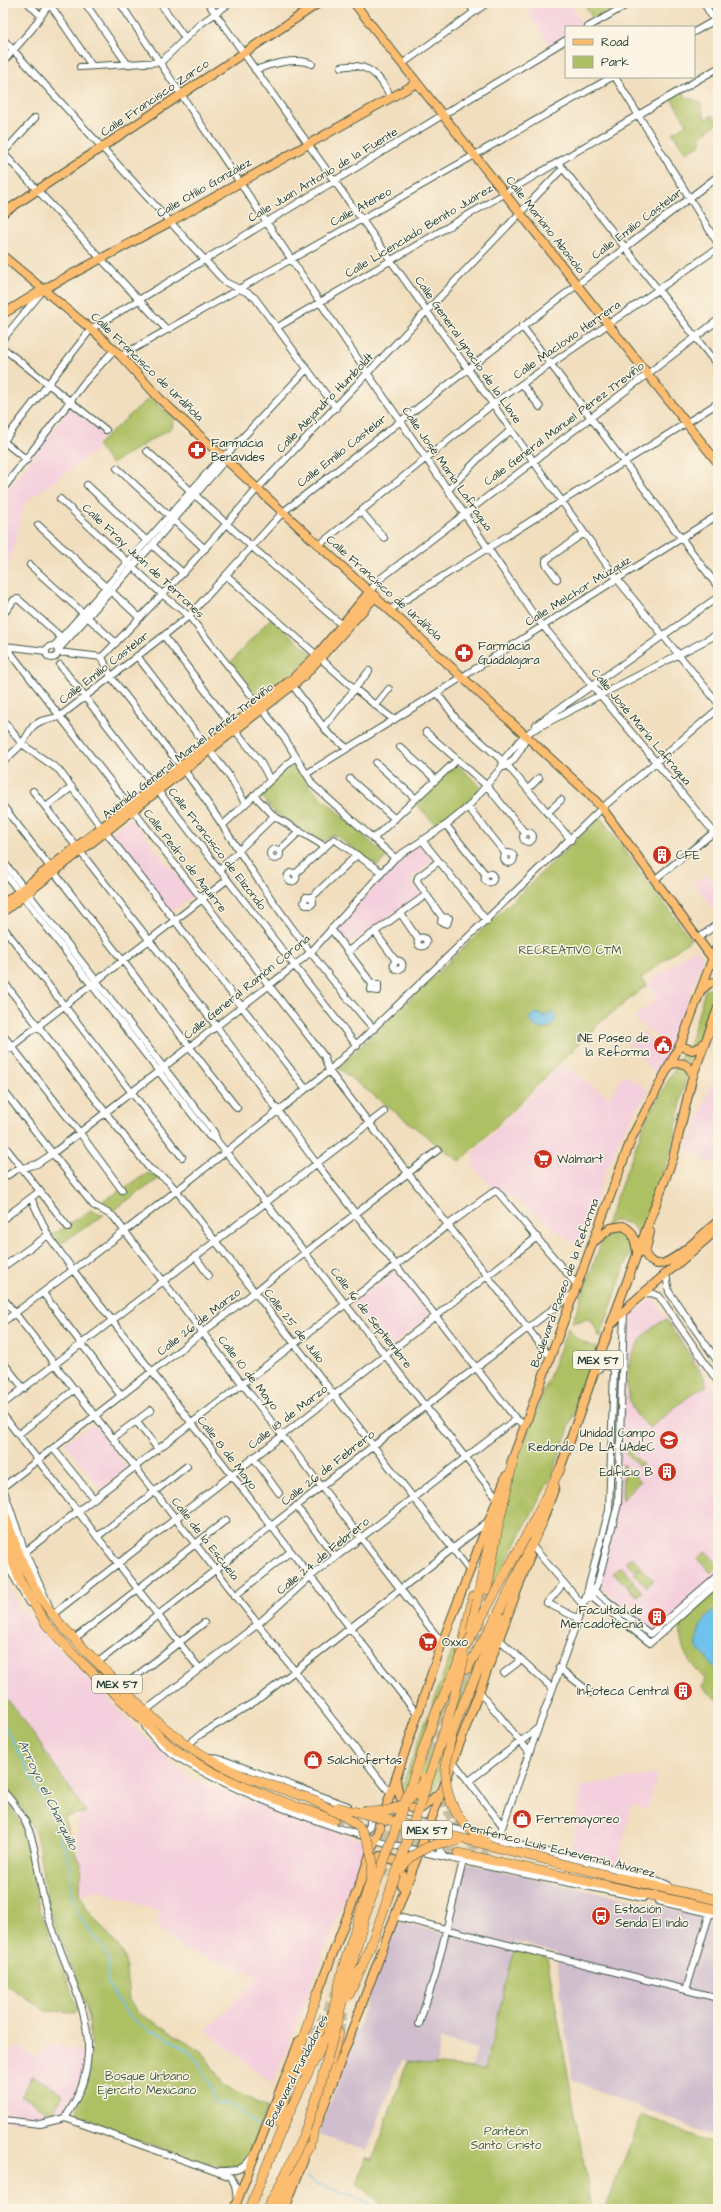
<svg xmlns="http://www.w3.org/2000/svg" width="721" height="2212" font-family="'Architects Daughter',sans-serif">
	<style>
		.built { fill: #f4cfdd }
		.industrial { fill: #d0bdcd }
		.green { fill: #adc064; stroke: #667e4c }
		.water { fill: #70c1eb; stroke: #487f90 }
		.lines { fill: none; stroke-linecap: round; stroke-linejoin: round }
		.stream { stroke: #70c1eb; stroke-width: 1.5 }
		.highway-tunnel { stroke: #c7bea2; stroke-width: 9; stroke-dasharray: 9 4.5; stroke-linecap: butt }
		.minor-casing { stroke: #3e5549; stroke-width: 8 }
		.major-casing { stroke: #3e5549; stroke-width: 10 }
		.highway-casing { stroke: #3e5549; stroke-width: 10 }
		.minor { stroke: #fff; stroke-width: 6 }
		.major { stroke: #fcbd6f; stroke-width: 8 }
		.highway { stroke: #fcbd6f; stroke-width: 9 }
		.highway-bridge-casing { stroke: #3e5549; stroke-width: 10; stroke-linecap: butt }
		.highway-bridge { stroke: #fcbd6f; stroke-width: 9 }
		.labels { text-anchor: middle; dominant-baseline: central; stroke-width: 3; stroke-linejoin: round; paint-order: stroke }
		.shield { fill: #fcf5e5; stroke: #617469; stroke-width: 1 }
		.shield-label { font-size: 11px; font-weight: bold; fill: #1f3d34 }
		.street-label { font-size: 12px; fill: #1f3d34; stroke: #fcf5e5 }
		.poi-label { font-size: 12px; fill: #1f3d34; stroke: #fcf5e5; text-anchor: start }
		.park-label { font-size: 12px; fill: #425e40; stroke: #fcf5e5 }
		.water-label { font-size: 13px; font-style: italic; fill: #335e62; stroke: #fcf5e5 }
	</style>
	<rect width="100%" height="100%" fill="#fcf5e5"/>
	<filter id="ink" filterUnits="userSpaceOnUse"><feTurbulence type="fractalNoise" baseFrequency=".025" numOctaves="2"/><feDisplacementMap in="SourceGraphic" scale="8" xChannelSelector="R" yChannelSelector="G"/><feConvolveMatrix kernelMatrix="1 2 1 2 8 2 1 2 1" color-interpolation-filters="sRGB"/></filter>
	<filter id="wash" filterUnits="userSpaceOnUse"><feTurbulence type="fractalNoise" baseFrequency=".012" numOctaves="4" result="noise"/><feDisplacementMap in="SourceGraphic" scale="16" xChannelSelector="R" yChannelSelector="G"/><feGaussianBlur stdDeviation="0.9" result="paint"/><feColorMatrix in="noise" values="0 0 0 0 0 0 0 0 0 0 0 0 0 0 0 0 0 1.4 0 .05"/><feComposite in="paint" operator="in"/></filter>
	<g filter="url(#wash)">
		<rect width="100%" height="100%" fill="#f1debe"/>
		<!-- built -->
		<path class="built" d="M523,3h47l14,24h-18v13l-15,9z
			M71,406l34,29 -10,10 2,5 -72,52 -16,64 -6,13v-83z
			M130,818l63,77 -22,17 -59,-80z
			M419,845l13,16 -23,19 12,14 -74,51 -12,-15 59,-65z
			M707,874l11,10v31l-24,-32z
			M696,948l7,10 -34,94 -5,14 -6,9 -30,-31 14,-13 12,11 2,-8 -19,-12 -2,-5 22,-18 -2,-3 1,-3 -9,-9z
			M718,1020v30l-9,-5z
			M562,1064l47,34 15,-24 25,16 -25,39 -19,45 -26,73 -58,-44 -32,-19 -16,-19 1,-13z
			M718,1066v100l-31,-16z
			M718,1235v22l-9,-14z
			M396,1270l34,45 -45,35 -33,-46z
			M653,1298l65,95v193l-59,52 -61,-54 18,-89 -1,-14 10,-81 3,-85z
			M95,1422l20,25 -3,2 15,20 -26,20 -36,-46z
			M3,1579l18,30 123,127 46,43 177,63 -94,242 -67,-53 54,-55 -75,-25 -29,-26 3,-14 -61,-21 -20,6v-77l-53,-99 -22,-22z
			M658,1774l-11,35 -16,-4 -13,61 -47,-11 10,-69z
			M47,2044l40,8 -6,33 -16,33 -25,6 -37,-5 5,-9 -5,-2v-40l13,-22 22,12z"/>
		<!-- industrial -->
		<path class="industrial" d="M465,1863l253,56v219l-127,-50 -19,-9 -16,-126 -40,-11 -32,126 -12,-1 5,-18 -37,-10 -4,26 -35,-4 -34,90 -48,-17 77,-213 51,13z"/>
		<!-- green -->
		<path class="green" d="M583,3h41l-30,17z
			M685,87v10l15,5 5,17 8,-4 1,5 4,-2v5l-17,13v8l-15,8 -14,-19 15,-9 -18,-28z
			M150,397l25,22 -3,6 1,2 -62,37 -14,-19z
			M271,618l41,36 -11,13 -43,33 -29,-36z
			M294,762l15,24 78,71 -10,9 -41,-30 -4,-1 -9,7 -48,-29 -15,-18z
			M456,764l25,23 -16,18 -28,21 -22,-23z
			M600,817l91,122 -50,39 6,7 -45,36 -142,141 -122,-94z
			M718,984v7l-22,58 -7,-3 16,-56z
			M684,1049l10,4 -4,11 -2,-3 -9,-1z
			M682,1065l5,5 -15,78 -33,89c-4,-13 -13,-16 -26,-16l-8,7 40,-106 30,-54z
			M148,1173l12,5 -48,33 -15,-6z
			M91,1210l13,5 -45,30 -8,-10z
			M615,1233c10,0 13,4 17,13l-32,92 -8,-17 -5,-2 -15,4 31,-85z
			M666,1319l38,58 3,9 -14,7 -43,35c-4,-4 -9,-7 -12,-11 -19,-25 -12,-64 10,-86 4,-5 12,-8 18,-12z
			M568,1328c8,13 16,15 29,20l-44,125 -66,125 12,-70 12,-51z
			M624,1446l18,18 -3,3 -15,-15z
			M623,1464l18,17 -19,19z
			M706,1551l12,13v3l-7,6 -14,-14z
			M632,1557l9,9 -6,5 -9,-9z
			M621,1566l13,14 -6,7 -15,-14z
			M640,1568l14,12 -7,7 -13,-13z
			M633,1582l9,10 -4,4 -10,-8z
			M718,1585v115l-16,-13 3,-8c-19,-19 -28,-33 -23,-62z
			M452,1651l16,8 -41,87 5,4 45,-95h3l-10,28 -23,49 10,1 -24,62c-14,14 -20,12 -33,-2l2,-7z
			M3,1694l20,25 63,93 -22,5 8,29 9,18 -1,31 7,14 34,41 4,8 4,42 8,12 65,39 23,36 42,20 -19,50c-3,6 -9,10 -17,10 -20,2 -141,-41 -153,-55l-1,-5 10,-26 4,-24 -2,-40 -8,-27 -33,-82 -9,-59 -4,-17 -12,-23 -20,-26z
			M3,1796l17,26 6,13 6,26 3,28 5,22 38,98 -2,3 -30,-1 -43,-28z
			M514,1951l33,6 45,252h-205l-30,-25 9,-26 7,1 34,-97 78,7z
			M32,2076l32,18 -11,19 -32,-17z
			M642,2115l76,31v63h-114z"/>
		<!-- water -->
		<path class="water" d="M553,1012l3,4 -2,8c-9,7 -16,7 -24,-3v-4l5,-4 10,3z
			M718,1606v64l-21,-22c-1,-20 7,-29 21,-42z"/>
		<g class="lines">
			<!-- stream -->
			<path class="stream" d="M3,1722l55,107 3,13 7,11 6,51 5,12 23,30 6,12 -1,22 4,10 18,26 21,16h5c38,17 50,30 60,71h16l27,23
				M307,2177l10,8 35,10 24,14"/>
		</g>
	</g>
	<g filter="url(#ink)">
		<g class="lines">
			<!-- highway-tunnel -->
			<path class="highway-tunnel" d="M463,1694l11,-31 13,-73
				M423,1762l27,-59
				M443,1784c2,31 15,58 45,70
				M334,1820l24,7
				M363,1828c11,11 15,23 13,39
				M363,1828c17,-2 31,-9 40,-24
				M370,1830l59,15
				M432,1848l26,5
				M383,1875l11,-18 15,-8
				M339,2033l4,-21
				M314,2035l22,-44"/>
			<!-- minor casing -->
			<g class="minor-casing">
				<path id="minor" d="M28,3l13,13
					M49,3l43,63
					M85,3l43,62
					M120,3l248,371 166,241 184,222
					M160,3l25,35
					M208,3l409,576 101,124
					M469,3l5,9
					M704,3l14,24
					M588,27l42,-24
					M694,32l23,-13
					M3,39l222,243 23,11 7,5 81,110
					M3,62l29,-33 18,-26
					M402,64l85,-61
					M80,67l81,-5 38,-37 31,-22
					M341,67c26,-6 40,9 50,31
					M255,70c15,-6 42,-13 57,-6
					M615,77l103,167
					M3,153l164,177
					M3,153l32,-35
					M561,166l157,200
					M522,326l196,261
					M276,328l442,-260
					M3,339l37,-45
					M3,348l103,82
					M121,356l491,-279
					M522,384l18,23
					M3,441l24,19
					M3,442l88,-113 475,-289
					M147,451l104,95 92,80
					M117,468l88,81
					M87,485l60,56
					M3,489l81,-106 30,-33
					M448,490l33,-34 30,-26
					M60,499l103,96 26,21 95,121 29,48 82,73
					M361,511l23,27
					M38,525l68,62
					M152,545l31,28
					M319,545l174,-141 225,-156
					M30,565l86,78
					M226,575l129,114 39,31
					M557,579l-11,-15v-4l38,-27
					M111,591l29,27
					M370,591l10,-12 338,-259
					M391,609l327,-206
					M5,612l9,-12 4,-1 43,38
					M164,636l67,89
					M46 652a6 6 0 1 1 12 0a6 6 0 1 1-12 0Z
					M4,646l42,5
					M54,646l169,-191 5,-2 79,-84
					M6,647l318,409 5,15 221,286
					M58,650l94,-105 75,-87
					M58,652l44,5
					M137,656l91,118 17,29
					M102,657l81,-84 75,-85 304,-319
					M102,657l9,20 69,88
					M60,665l297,381
					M293,686l35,47 19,15
					M437,693l20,27 50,45 64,75
					M376,705l13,-16
					M3,720l19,24 37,26 42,57
					M536,725l182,-128
					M324,727l45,-56
					M235,730l25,31 10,19
					M426,732l61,54 38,47
					M400,747l36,33
					M3,762l19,-18 11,-18 8,-5 18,-4 130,-101 94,-104 435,-336
					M376,763l40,36
					M504,767c10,-4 20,-22 23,-32
					M184,770c20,26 37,53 55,81 40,62 86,123 135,178
					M306,774l131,-81 281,-178
					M350,779l45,40
					M528,789l11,-11
					M33,791l184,236 99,136 200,256 9,6
					M254,795l20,21 50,30
					M3,806l47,61
					M46,807l26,-20
					M468,807l38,47
					M547,813l14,-13
					M223,825l73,-69
					M446,825l40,50
					M105,831l201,258
					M523 837a5 5 0 1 1 10 0a5 5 0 1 1-10 0Z
					M373,839l84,-79
					M422,840l65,81
					M270 854a5 5 0 1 1 10 0a5 5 0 1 1-10 0Z
					M279,851l21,-20
					M504 858a5 5 0 1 1 10 0a5 5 0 1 1-10 0Z
					M3,861l211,271 3,9
					M438,862l-20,15 -1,4 25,36 -1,5 6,2 2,-6 -7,-1
					M219,870l55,-54
					M3,871l206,265 8,5 9,11 272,347
					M54,872l183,236
					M287.5 877a4.5 4.5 0 1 1 9 0a4.5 4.5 0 1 1-9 0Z
					M484.5 878a4.5 4.5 0 1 1 9 0a4.5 4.5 0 1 1-9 0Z
					M295,874l39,-35 47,33
					M654,880l64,-51
					M312,897l1,6 -2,2h-5l-2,-3 2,-5h6l45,-42
					M401,914l17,25
					M3,927l179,230
					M331,929l41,55 -1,6 7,1v-7h-6
					M375,932l21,29
					M417.5 942a4.5 4.5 0 1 1 9 0a4.5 4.5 0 1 1-9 0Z
					M698,939l20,-16
					M348,951l78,-56
					M393.5 965a4.5 4.5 0 1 1 9 0a4.5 4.5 0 1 1-9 0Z
					M3,981l146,187 18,12 9,10 293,380
					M3,1035l77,98 42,57
					M3,1053l224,-173
					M3,1090l90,115 20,11 329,427
					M3,1144l65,83
					M3,1178l13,-8 21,-6 15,-10 242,-188 18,-15 83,-93 51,-33 22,-18 33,-39 4,-10 16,-19 10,-8 187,-97
					M31,1198l17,37 25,35 344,444
					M3,1219l37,-28
					M195,1256l14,20
					M3,1267l45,-32
					M666,1275l3,17 49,70
					M43,1293l78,103
					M643,1294l8,-1 8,3 59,86
					M3,1298l387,495
					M3,1322l122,-91 204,-160 273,-263 116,-99
					M3,1362l21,27
					M3,1404l381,-292
					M3,1415l196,253
					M136,1421l22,28
					M19,1434l56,-45
					M113,1438l38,-28
					M53,1448l41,51
					M253,1457l26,36
					M3,1487l435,-337
					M3,1488l22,64 24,54
					M296,1506l40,51
					M97,1537l90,-71
					M533,1547l49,57
					M25,1552l423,-327 48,-35 81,95
					M3,1553l8,19 18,31
					M564,1583l-17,20 30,15
					M592,1589l58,45 68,-59
					M589,1595l61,48 68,-60
					M235,1596l55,-44
					M585,1600l6,-3 7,-15 20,-78 6,-192
					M52,1615l485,-378
					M74,1639l152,-119
					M499,1639l53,49
					M97,1663l276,-217 201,-153
					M559,1668l32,25
					M504,1673l17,-13
					M121,1688l83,-65
					M479,1691l50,61
					M145,1711l113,-87 53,-48 205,-157
					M144,1723c17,48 203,111 254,123 81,20 164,35 245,52
					M186,1746l15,-12 55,-33 231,-179
					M210,1757l16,4 122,45
					M453,1761l49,64
					M469,1781l68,-52
					M3,1791c39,42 29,67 43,117 20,75 72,132 19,210
					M396,1818l64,12 194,49 14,6
					M443,1832c-11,8 -5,17 2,25
					M361,1833c9,-3 12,-11 6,-19
					M497,1841l88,-241 24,-90 5,-139 -1,-3 -8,-3 -10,6
					M658,1901l60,14
					M394,1916l324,82
					M686,1990l25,-81
					M419,2024l17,-52 27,-111
					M65,2118l166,59 4,8 2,15
					M3,2120l37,4 25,-6
					M220,2171c14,0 23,0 31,-13"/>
			</g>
			<!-- major casing -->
			<g class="major-casing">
				<path id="major" d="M354,3l364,460
					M3,213l316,-210
					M3,256l95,79 23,21 39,43 428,394 14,15 116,158
					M3,314l41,-25 126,-67 247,-139
					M3,904l289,-225 25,-24 53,-64
					M3,912l300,-235 73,-81
					M700,991l10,-8 8,-2
					M681,1043l2,4 9,3 9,-3 3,-4
					M671,1064c12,-2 17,-1 22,11
					M650,1232l-5,22c3,5 7,9 12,10 15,2 49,-33 61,-43
					M595,1241l16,-13 12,-2c11,5 12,14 14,26
					M613,1323l19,-20 86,-74
					M511,1463l121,-326 49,-94 37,-99
					M559,1472l51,-145 63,-169 20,-83 25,-67
					M540,1528l15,-41
					M396,1780c2,15 7,33 26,28l17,-15
					M370,1865l11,-9 13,4 8,7v19
					M315,2000l47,-122 80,-235 64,-167
					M317,2124l213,-568
					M234,2209l65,-168
					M285,2209l19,-50"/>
			</g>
			<!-- highway casing -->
			<g class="highway-casing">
				<path id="highway" d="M3,1510c9,25 16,50 29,73 16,31 41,55 65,79 46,48 82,86 144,113
					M3,1536l17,45 26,43 26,29 97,92c49,37 108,54 165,75
					M526,1536l35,-69
					M487,1590l11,-63 16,-70
					M477,1600l21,-101
					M461,1653l12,-56
					M467,1669l30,-53 45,-93
					M477,1673l25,-55
					M458,1853l260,57
					M615,1877l103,23
					M301,2070l31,-57
					M280,2124l3,-21 34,-109
					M312,2139l4,-24 23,-82
					M250,2209c22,-59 45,-115 76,-170
					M267,2209l19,-36
					M276,2209l24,-49 9,-14"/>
			</g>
			<!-- minor -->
			<use href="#minor" class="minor"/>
			<!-- major -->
			<use href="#major" class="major"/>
			<!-- highway -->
			<use href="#highway" class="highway"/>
			<!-- highway-bridge casing -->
			<g class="highway-bridge-casing">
				<path id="highway-bridge" d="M471,1630l6,-30
					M477,1673c-26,57 -59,126 9,169
					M241,1775l76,26
					M311,1799l36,19 13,10 9,16 4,19 -2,16 -28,89 -14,62
					M337,1807l278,70
					M362,1811c29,4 51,-6 62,-33
					M400,1870c13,-20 35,-28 59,-29
					M348,1997c25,-51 42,-105 60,-159 21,-59 42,-119 56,-180
					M326,2039l8,-14
					M286,2173l18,-39 14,-40 46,-175 73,-209 29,-64 60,-110"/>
			</g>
			<!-- highway-bridge -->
			<use href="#highway-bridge" class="highway-bridge"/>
		</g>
	</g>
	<!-- icons -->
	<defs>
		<g id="pharmacy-disc" transform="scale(1)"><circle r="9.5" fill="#c8321e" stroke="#fcf5e5"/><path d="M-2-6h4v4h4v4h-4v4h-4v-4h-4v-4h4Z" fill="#fff"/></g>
		<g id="building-disc" transform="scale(1)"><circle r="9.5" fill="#c8321e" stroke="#fcf5e5"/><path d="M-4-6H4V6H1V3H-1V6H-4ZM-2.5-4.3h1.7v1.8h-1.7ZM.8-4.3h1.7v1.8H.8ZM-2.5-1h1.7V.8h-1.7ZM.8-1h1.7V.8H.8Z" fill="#fff"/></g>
		<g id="civic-disc" transform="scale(1)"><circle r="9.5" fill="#c8321e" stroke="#fcf5e5"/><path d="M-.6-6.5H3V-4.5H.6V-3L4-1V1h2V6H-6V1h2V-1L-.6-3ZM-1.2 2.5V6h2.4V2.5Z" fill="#fff"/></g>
		<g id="supermarket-disc" transform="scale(1)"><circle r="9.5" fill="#c8321e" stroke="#fcf5e5"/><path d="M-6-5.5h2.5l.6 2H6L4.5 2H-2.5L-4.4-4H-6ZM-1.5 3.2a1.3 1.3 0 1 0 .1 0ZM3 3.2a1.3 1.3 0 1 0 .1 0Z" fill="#fff"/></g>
		<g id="university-disc" transform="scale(1)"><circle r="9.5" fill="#c8321e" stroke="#fcf5e5"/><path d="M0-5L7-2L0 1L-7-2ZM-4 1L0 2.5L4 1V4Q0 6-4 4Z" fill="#fff"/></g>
		<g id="shop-disc" transform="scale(1)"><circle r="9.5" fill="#c8321e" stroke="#fcf5e5"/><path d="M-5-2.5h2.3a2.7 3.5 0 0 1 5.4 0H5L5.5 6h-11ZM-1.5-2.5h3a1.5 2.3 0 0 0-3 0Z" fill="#fff"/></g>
		<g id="bus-disc" transform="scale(1)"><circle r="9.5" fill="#c8321e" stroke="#fcf5e5"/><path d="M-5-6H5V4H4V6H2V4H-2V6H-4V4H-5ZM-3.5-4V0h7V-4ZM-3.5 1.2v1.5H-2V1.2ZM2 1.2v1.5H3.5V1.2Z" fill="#fff"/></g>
	</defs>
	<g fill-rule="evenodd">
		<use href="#pharmacy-disc" x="197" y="450"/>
		<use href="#pharmacy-disc" x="464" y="653"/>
		<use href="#building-disc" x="662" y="855"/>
		<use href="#civic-disc" x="663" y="1045"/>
		<use href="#supermarket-disc" x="543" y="1159"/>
		<use href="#university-disc" x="669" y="1440"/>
		<use href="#building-disc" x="667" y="1472"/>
		<use href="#building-disc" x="657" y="1617"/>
		<use href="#supermarket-disc" x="428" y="1642"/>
		<use href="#building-disc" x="683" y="1691"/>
		<use href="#shop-disc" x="313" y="1760"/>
		<use href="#shop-disc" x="522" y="1819"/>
		<use href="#bus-disc" x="601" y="1916"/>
	</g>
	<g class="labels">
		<!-- shield labels -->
		<g class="shield">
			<rect x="573" y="1351" width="50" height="18" rx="3"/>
			<rect x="92" y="1675" width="50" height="18" rx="3"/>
			<rect x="402" y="1821" width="50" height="18" rx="3"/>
		</g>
		<g class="shield-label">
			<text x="598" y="1360">MEX 57</text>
			<text x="117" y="1684">MEX 57</text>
			<text x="427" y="1830">MEX 57</text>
		</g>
		<!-- street labels -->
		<g class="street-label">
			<text transform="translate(155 98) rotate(-34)">Calle Francisco Zarco</text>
			<text transform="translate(323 175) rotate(-31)">Calle Juan Antonio de la Fuente</text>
			<text transform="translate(204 188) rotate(-30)">Calle Otilio González</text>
			<text transform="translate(361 207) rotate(-29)">Calle Ateneo</text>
			<text transform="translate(637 224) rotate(-37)">Calle Emilio Castelar</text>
			<text transform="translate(545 225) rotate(52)">Calle Mariano Abasolo</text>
			<text transform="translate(419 231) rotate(-31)">Calle Licenciado Benito Juárez</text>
			<text transform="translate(567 340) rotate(-35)">Calle Maclovio Herrera</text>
			<text transform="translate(468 350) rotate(55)">Calle General Ignacio de la Llave</text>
			<text transform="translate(147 367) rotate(44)">Calle Francisco de Urdiñola</text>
			<text transform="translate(325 403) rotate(-46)">Calle Alejandro Humboldt</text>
			<text transform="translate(564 424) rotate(-37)">Calle General Manuel Pérez Treviño</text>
			<text transform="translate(342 451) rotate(-38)">Calle Emilio Castelar</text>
			<text transform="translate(447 469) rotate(55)">Calle José María Lafragua</text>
			<text transform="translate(143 561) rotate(43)">Calle Fray Juan de Terrones</text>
			<text transform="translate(384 588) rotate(42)">Calle Francisco de Urdiñola</text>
			<text transform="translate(578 591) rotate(-32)">Calle Melchor Múzquiz</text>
			<text transform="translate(104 668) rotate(-38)">Calle Emilio Castelar</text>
			<text transform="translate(641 727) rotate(50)">Calle José María Lafragua</text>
			<text transform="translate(188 751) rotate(-38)">Avenida General Manuel Pérez Treviño</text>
			<text transform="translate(217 849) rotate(52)">Calle Francisco de Elizondo</text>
			<text transform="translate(185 861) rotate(52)">Calle Pedro de Aguirre</text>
			<text transform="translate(247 987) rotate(-39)">Calle General Ramón Corona</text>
			<text transform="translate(565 1283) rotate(-70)">Boulevard Paseo de la Reforma</text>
			<text transform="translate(371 1318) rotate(52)">Calle 16 de Septiembre</text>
			<text transform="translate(199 1322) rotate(-38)">Calle 26 de Marzo</text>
			<text transform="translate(294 1326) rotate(52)">Calle 25 de Julio</text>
			<text transform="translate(248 1373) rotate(52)">Calle 10 de Mayo</text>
			<text transform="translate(288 1417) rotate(-38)">Calle 18 de Marzo</text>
			<text transform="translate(227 1453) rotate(52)">Calle 8 de Mayo</text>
			<text transform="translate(328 1468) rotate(-38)">Calle 26 de Febrero</text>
			<text transform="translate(205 1539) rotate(52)">Calle de la Escuela</text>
			<text transform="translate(323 1556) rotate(-39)">Calle 24 de Febrero</text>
			<text transform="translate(559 1850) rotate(14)">Periférico Luis Echeverría Álvarez</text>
			<text transform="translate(297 2071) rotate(-63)">Boulevard Fundadores</text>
		</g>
		<!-- poi labels -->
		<g class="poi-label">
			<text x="211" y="443">Farmacia<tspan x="211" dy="14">Benavides</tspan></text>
			<text x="478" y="646">Farmacia<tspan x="478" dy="14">Guadalajara</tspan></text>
			<text x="676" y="855">CFE</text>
			<text x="649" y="1038" text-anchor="end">INE Paseo de<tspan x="649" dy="14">la Reforma</tspan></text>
			<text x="557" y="1159">Walmart</text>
			<text x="655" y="1433" text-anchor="end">Unidad Campo<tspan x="655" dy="14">Redondo De LA UAdeC</tspan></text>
			<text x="653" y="1472" text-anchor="end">Edificio B</text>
			<text x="643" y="1610" text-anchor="end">Facultad de<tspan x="643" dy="14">Mercadotécnia</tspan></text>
			<text x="442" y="1642">Oxxo</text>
			<text x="669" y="1691" text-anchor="end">Infoteca Central</text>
			<text x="327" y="1760">Salchiofertas</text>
			<text x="536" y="1819">Ferremayoreo</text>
			<text x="615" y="1909">Estación<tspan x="615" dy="14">Senda El Indio</tspan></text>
		</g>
		<!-- park labels -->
		<g class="park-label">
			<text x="570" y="950">RECREATIVO CTM</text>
			<text x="147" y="2076">Bosque Urbano<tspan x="147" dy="14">Ejército Mexicano</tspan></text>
			<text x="506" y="2131">Panteón<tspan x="506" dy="14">Santo Cristo</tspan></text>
		</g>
		<!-- water labels -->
		<g class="water-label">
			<text transform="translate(48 1795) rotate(64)">Arroyo el Charquillo</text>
		</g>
	</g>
	<!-- margin -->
	<rect width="721" height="2212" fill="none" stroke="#fcf5e5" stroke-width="16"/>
	<!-- legend -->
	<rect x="565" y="26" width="130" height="52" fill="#fcf5e5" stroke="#a4ab9e"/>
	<rect x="573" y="39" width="20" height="6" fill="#fcbd6f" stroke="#a4ab9e"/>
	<text x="601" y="46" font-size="12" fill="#1f3d34">Road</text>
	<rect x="573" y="56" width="20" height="12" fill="#adc064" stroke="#a4ab9e"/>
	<text x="601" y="66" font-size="12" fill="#1f3d34">Park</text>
</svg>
